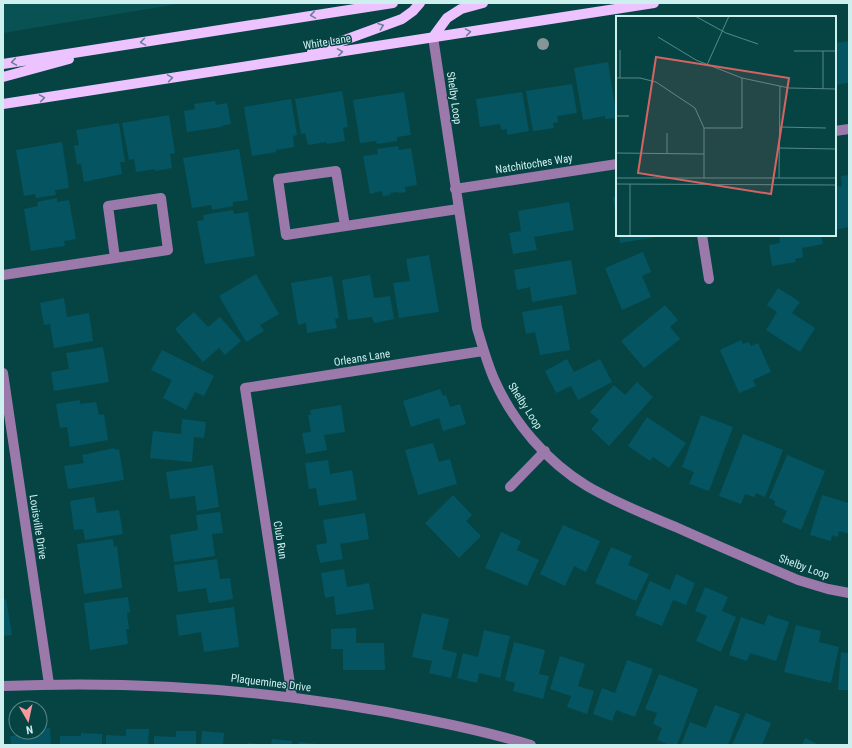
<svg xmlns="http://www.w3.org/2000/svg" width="852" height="748" font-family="'Roboto Condensed',sans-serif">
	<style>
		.built { fill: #085253 }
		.building { fill: #045462 }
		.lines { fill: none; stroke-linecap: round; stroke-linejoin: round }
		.minor { stroke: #9b79aa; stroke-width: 10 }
		.major { stroke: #ecc3ff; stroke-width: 10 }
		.tree { fill: #889596 }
		.oneway { stroke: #6d7d98 }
		.labels { text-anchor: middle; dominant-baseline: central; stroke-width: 3; stroke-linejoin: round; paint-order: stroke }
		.street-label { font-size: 11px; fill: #cdefee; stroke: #064444 }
		.inset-road { fill: none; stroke: #568888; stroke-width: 1 }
		.view { fill: #d36463; fill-opacity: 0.15; stroke: #d36463; stroke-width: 2 }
		.inset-edge { fill: none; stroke: #cdefee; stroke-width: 2 }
	</style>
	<rect width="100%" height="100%" fill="#064444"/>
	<!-- built -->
	<path class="built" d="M3,3h181l-181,30z"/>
	<!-- building -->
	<path class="building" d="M849,41l-1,42 -13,2v-42z
		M608,62l9,56 -12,1v-3l-22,4 -9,-52z
		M572,84l5,29 -20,3 1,6 -5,1 1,5 -21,3 -7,-40z
		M342,91l6,36 -5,1 2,13 -18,3 -1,-2 -18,3 -3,-12 -4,1 -6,-35z
		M404,92l7,43 -14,2v4l-20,3 -1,-3 -16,2 -7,-43z
		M522,92l7,39 -22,4v-6l-6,1 -1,-6 -20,3 -4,-28z
		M291,99l6,36 -4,1 1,11 -18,3v2l-24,4 -8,-49z
		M215,101l1,4 11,-2 4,21 -10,2v1l-34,5 -3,-21 11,-2 -1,-5z
		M169,115l6,38 -5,1 2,14 -17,3v-2l-19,3 -2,-13 -5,1 -7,-37z
		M119,123l6,39h-5l2,12 -38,8 -3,-18h-4l-3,-18 5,-1 -3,-15z
		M62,142l7,46 -14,2 1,5 -20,3 -1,-4 -11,2 -8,-46z
		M398,146l1,4 12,-2 6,37 -12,2 1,5 -7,1v-1l-9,1v2l-7,1 -1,-5 -12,3 -7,-38 15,-2 -1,-5z
		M239,149l9,51 -15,2v4l-21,4 -1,-5 -19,3 -9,-50z
		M849,175v52l-14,3v-43l7,-1 -1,-10z
		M617,196v22h-1l-3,-21z
		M57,198v4l12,-2 7,39 -12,2 1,5 -34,5 -7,-42 14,-3 -1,-4z
		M569,202l5,28 -40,7 3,13 -24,4 -4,-21 12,-2 -3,-20z
		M233,210l1,4 14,-2 7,44 -50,8 -8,-43 7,-1 -1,-5z
		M619,235h38v2l-37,6z
		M779,235h42l2,9 -21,4 1,9 -8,2 1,3 -24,4 -3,-21 11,-2z
		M643,252l8,20 -9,4 9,21 -29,13 -17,-42z
		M429,255l10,57 -40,6 -6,-35 17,-2 -4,-22z
		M571,260l6,34 -45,8 -2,-15 -13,3 -3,-20z
		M256,274l23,40 -19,11 4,6 -18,11 -27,-46z
		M370,275l4,23 16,-2 4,23 -20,4 -2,-6 -24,3 -6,-40z
		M332,276l7,42 -4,1 2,9 -30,5 -1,-10 -8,2 -7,-42z
		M778,288l22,14 -8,11 23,15 -15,24 -34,-22 11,-18 -10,-7z
		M64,298l3,19 22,-4 4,28 -39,7 -4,-24 -6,1 -4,-22z
		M562,305l8,45 -30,5 -5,-23 -9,2 -4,-22z
		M665,305l13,15 -8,7 10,12 -36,29 -23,-27z
		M194,312l14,15 12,-10 21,24 -16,14 -6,-7 -16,14 -28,-33z
		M741,340l2,4 6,-2 2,4 7,-3 13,29 -18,8 3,6 -17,7 -19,-43z
		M103,347l6,35 -55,9 -3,-19 18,-3 -3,-16z
		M162,350l52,26 -10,20 -9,-4 -9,18 -23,-12 9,-18 -21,-10z
		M567,359l7,13 26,-13 12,23 -34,18 -7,-14 -15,7 -11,-22z
		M637,382l16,15 -44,49 -18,-17 8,-9 -9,-8 24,-27 11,10z
		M440,389l3,7 3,-1 4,12 10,-3 6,20 -23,7 -4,-13 -28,9 -8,-26z
		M80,400v4l16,-2 3,13 5,-1 4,26 -38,7 -3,-20 -7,1 -4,-24z
		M341,405l4,27 -21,3 3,15 -21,4 -4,-21 9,-1 -3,-17h3l-1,-5z
		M701,415l32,12 -24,64 -20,-7 5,-12 -12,-5z
		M647,417l39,26 -17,25 -16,-11 -3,4 -22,-15z
		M182,419l24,3 -2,16 -10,-1 -2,25 -42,-4 3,-27 28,3z
		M743,434l40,16 -18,47 -9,-4 -2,4 -9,-3 -4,10 -22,-8z
		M433,443l6,19 11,-3 7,25 -39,11 -13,-45z
		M114,448l1,2 4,-1 5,31 -56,9 -4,-23 20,-3 -2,-8z
		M787,455l38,16 -24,59 -19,-8 5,-11 -13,-6 1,-4 -6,-3z
		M328,460l2,14 22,-4 5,30 -38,6 -3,-18 -7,1 -4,-26z
		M213,465l6,42 -22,4 -2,-15 -25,3 -4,-27z
		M453,495l19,20 -6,6 15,15 -22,22 -34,-35z
		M822,495l27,8v31l-10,-3 -1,6 -6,-2 -1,6 -21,-6z
		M94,497l3,16 22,-3 4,24 -38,6 -2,-11 -9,1 -4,-29z
		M220,512l3,21 -11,1 3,22 -41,6 -4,-27 28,-5 -2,-15z
		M365,513l4,26 -29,5 3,15 -23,4 -4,-18 11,-2 -4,-23z
		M563,525l37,16 -14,31 -12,-6 -9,20 -25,-12z
		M501,532l20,9 -4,9 22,10 -12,26 -42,-18z
		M113,539l1,8 3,-1 5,42 -38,6 -7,-50z
		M611,547l21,9 -4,9 21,9 -13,27 -41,-18z
		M217,559l3,20 10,-1 3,21 -24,4 -3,-15 -28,4 -4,-27z
		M344,569l3,18 22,-4 5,26 -38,6 -2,-19 -9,2 -4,-25z
		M676,574l19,9 -9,22 -13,-5 -11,26 -27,-11 15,-34 20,9z
		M705,587l23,10 -6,14 14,6 -15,35 -25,-11 11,-25 -12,-5z
		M128,597l2,15 -3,1 2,16h-3l2,15 -38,6 -6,-47z
		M6,599l6,36 -9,1v-36z
		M234,607l5,40 -35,5 -3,-20 -22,4 -3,-21z
		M422,613l27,6 -7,30 15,4 -6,25 -22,-5 3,-12 -20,-4z
		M768,615l21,7 -13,39 -26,-8 -3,8 -18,-6 12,-38 23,8z
		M796,625l25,6 -2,11 20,5 -8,36 -47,-11z
		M356,628v15h28l1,27h-42v-21h-12v-20z
		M484,630l26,6 -10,42 -21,-5 -2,10 -20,-5 6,-25 15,4z
		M514,642l31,8 -6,24 10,2 -6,23 -30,-8 2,-8 -10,-3z
		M841,652l8,1v37h-11z
		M560,656l25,8 -7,22 16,5 -7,23 -20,-7 4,-11 -21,-7z
		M627,660l26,9 -18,48 -19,-7 -4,11 -19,-7 9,-26 13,5z
		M659,674l39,15 -21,56h-7l-13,-5 5,-12 -9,-4 4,-11 -12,-4z
		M715,705l25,9 -12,31h-47l9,-23 16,6z
		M746,713l25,10 -9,22h-30z
		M50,728l1,17h-40l-1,-9 16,-2 -1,-2h15v-3z
		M126,729h23l-1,16h-42v-10l20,1z
		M176,731h20v14h-42v-9l22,1z
		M202,731l22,2 -1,12h-22z
		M81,733l21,1v11h-42v-9h21z
		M805,738l15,7h-18z
		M272,739l20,2v4h-21z
		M299,742l18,2v1h-18z
		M248,743l13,1v1h-13z"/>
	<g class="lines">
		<!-- minor -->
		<path class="minor" d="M433,37l44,291c5,17 10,35 17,51 19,43 53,83 93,107 29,17 60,29 91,42 40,18 80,35 120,52l30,9 21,4
			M835,131l14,-2
			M455,189l162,-25
			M345,226l-9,-55 -58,8 8,56 172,-26
			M702,235l7,44
			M3,275l165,-25 -7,-52 -53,8 7,52
			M3,373l46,311
			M510,487l35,-36
			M3,686c143,-6 285,5 425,34 35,7 70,15 103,25
			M292,697l-47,-309 238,-37"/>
		<!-- major -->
		<path class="major" d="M433,37l14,-19 14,-9 22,-6
			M312,52l90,-33 11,-8 7,-8
			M3,64l390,-61
			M3,77l66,-18
			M3,104l651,-101"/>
	</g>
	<!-- trees -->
	<circle class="tree" cx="543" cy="44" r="6"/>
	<!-- one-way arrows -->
	<defs><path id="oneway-chevron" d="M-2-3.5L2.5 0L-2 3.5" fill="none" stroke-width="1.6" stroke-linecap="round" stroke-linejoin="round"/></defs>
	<g class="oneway">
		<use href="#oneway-chevron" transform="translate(313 15) rotate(171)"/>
		<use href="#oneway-chevron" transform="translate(381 26) rotate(-20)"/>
		<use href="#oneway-chevron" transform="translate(468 32) rotate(-9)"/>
		<use href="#oneway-chevron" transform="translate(143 42) rotate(171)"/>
		<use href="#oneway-chevron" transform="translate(340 52) rotate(-9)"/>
		<use href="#oneway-chevron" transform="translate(14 62) rotate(171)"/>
		<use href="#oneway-chevron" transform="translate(170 78) rotate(-9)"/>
		<use href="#oneway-chevron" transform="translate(42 98) rotate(-9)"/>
	</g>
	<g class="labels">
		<!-- street labels -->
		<g class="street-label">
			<text transform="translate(327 42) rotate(-9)">White Lane</text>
			<text transform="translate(454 98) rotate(82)">Shelby Loop</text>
			<text transform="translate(534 164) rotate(-9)">Natchitoches Way</text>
			<text transform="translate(362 358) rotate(-9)">Orleans Lane</text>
			<text transform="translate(525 406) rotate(57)">Shelby Loop</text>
			<text transform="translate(38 527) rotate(81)">Louisville Drive</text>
			<text transform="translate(280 540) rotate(81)">Club Run</text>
			<text transform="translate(804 567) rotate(20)">Shelby Loop</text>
			<text transform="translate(271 683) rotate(7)">Plaquemines Drive</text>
		</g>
	</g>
	<!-- overview -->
	<g transform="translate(616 16)">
		<rect width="220" height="220" fill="#064444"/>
		<path class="inset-road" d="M79,0l31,17 32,11M42,21l38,23 46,18 47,10 47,1M178,35h42M207,35v38M91,49l22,-49M0,62h24l16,4 39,26 9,20v50M4,62v-28M0,100h13M163,111l47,1M88,112h38v-50M163,132l57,1M0,137l88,1M51,137v-20M0,162h220M163,162l1,-92M0,168l220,1M14,220v-52"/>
		<path class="view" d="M40,41l133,21 -18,116 -133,-21z"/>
		<rect width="220" height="220" class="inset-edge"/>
	</g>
	<!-- border -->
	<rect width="852" height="748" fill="none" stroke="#cdefee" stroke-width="8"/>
	<!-- north arrow -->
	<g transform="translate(28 720) rotate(171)"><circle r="19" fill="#064444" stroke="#568888"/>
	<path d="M0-3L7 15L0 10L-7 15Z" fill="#f49aa1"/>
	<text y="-6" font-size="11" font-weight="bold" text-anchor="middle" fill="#cdefee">N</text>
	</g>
</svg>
